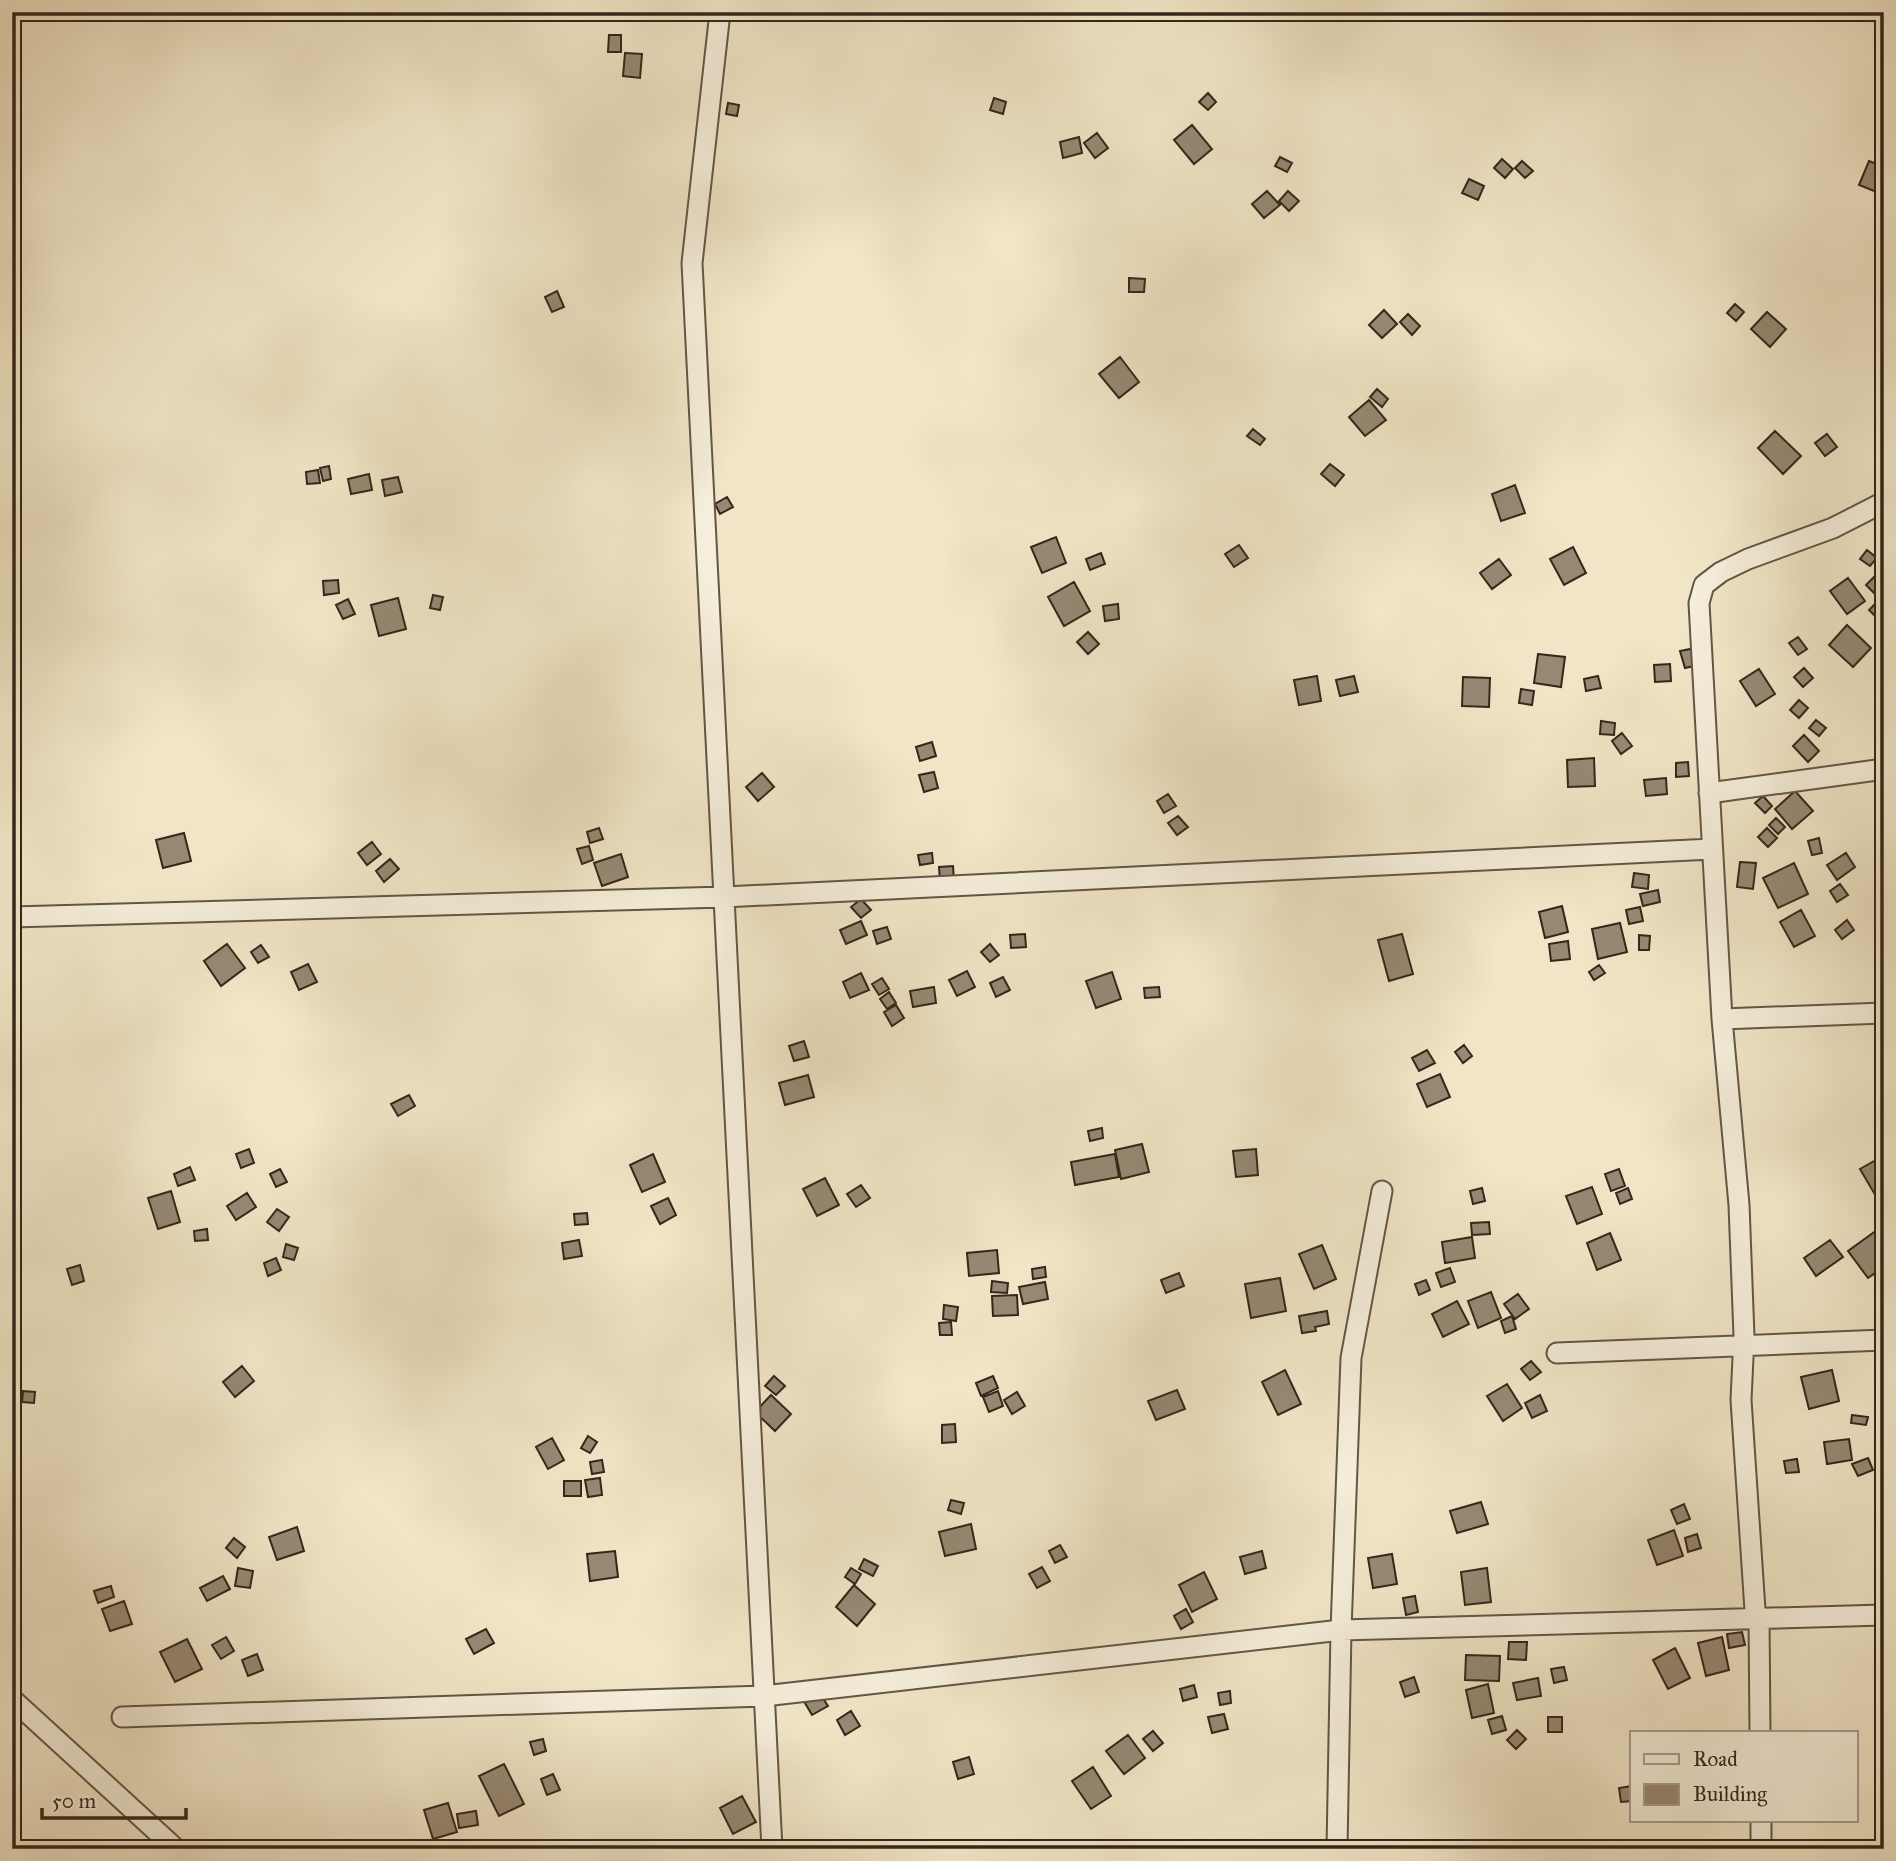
<svg xmlns="http://www.w3.org/2000/svg" width="1896" height="1861" font-family="'IM FELL Great Primer',serif">
	<style>
		.building { fill: #968974; stroke: #34261b; stroke-width: 2 }
		.lines { fill: none; stroke-linecap: round; stroke-linejoin: round }
		.minor-casing { stroke: #635646; stroke-width: 23 }
		.minor { stroke: #f5eeda; stroke-width: 19 }
	</style>
	<rect width="100%" height="100%" fill="#f0e5c6"/>
	<filter id="stains"><feTurbulence type="fractalNoise" baseFrequency=".00286" numOctaves="4"/><feColorMatrix values="0 0 0 0 .2 0 0 0 0 .09 0 0 0 0 .02 0 0 0 .5 -.17"/></filter>
	<radialGradient id="worn" r=".72"><stop offset=".6" stop-color="#630" stop-opacity="0"/><stop offset="1" stop-color="#630" stop-opacity=".3"/></radialGradient>
	<!-- building -->
	<path class="building" d="M609,35h12v17h-13z
		M625,53l17,1 -2,24 -17,-2z
		M1208,93l8,9 -8,8 -9,-8z
		M994,98l12,4 -3,12 -13,-4z
		M728,103l11,2 -2,11 -11,-2z
		M1192,125l20,24 -18,15 -20,-24z
		M1097,133l11,15 -13,10 -11,-15z
		M1079,137l3,16 -19,5 -3,-16z
		M1280,157l12,6 -5,9 -12,-6z
		M1502,159l11,10 -8,9 -11,-10z
		M1522,161l11,10 -8,7 -10,-10z
		M1869,161l15,6v15l-5,11 -20,-8z
		M1469,179l15,7 -6,14 -16,-7z
		M1267,191l13,14 -16,13 -12,-14z
		M1288,191l11,10 -10,10 -10,-10z
		M1129,278l16,1 -1,13h-15z
		M557,291l7,16 -12,5 -7,-15z
		M1735,304l9,8 -8,9 -9,-8z
		M1384,310l13,14 -15,14 -13,-13z
		M1767,312l19,17 -16,18 -19,-18z
		M1408,314l12,12 -8,9 -12,-13z
		M1120,357l19,25 -20,16 -20,-24z
		M1377,389l11,10 -6,8 -12,-10z
		M1369,400l17,20 -21,16 -16,-19z
		M1253,429l12,10 -5,6 -13,-9z
		M1775,431l26,25 -18,18 -25,-26z
		M1827,434l10,13 -12,9 -10,-13z
		M1330,464l14,11 -9,11 -14,-12z
		M329,466l2,13 -8,2 -3,-13z
		M318,470l2,13 -13,1 -1,-12z
		M369,474l3,16 -21,4 -3,-15z
		M398,477l4,15 -17,4 -3,-16z
		M1515,485l10,28 -24,8 -9,-27z
		M727,497l6,10 -13,7 -5,-10z
		M1056,537l10,26 -24,10 -11,-26z
		M1239,545l9,13 -14,9 -9,-13z
		M1573,547l13,26 -22,12 -14,-26z
		M1867,550l10,8 -7,8 -10,-7z
		M1101,553l4,11 -15,6 -4,-11z
		M1499,559l12,16 -19,14 -12,-16z
		M1876,575l8,8v6l-7,7 -11,-11z
		M1848,578l17,23 -18,13 -17,-23z
		M338,580l1,13 -15,2 -1,-14z
		M1074,582l16,29 -26,15 -16,-29z
		M433,595l10,2 -3,13 -10,-2z
		M398,598l8,31 -27,7 -8,-31z
		M348,599l7,15 -12,5 -7,-14z
		M1879,600l5,6v14l-3,2 -12,-12z
		M1118,604l1,15 -14,2 -2,-15z
		M1847,625l24,23 -18,19 -24,-22z
		M1088,632l11,12 -11,10 -11,-12z
		M1798,637l9,12 -9,6 -9,-12z
		M1695,648l4,17 -14,3 -5,-17z
		M1538,654l27,3 -4,30 -27,-4z
		M1670,664l1,17 -16,1 -1,-17z
		M1804,668l9,10 -10,9 -9,-10z
		M1759,669l16,25 -19,12 -16,-25z
		M1317,676l4,25 -22,4 -5,-25z
		M1354,676l4,16 -18,4 -4,-16z
		M1598,676l3,12 -15,3 -2,-12z
		M1463,677l27,1 -1,29 -27,-1z
		M1521,689l13,2 -2,14 -13,-2z
		M1799,700l9,8 -9,10 -9,-8z
		M1816,720l10,8 -7,8 -10,-8z
		M1601,721l14,2 -1,12 -14,-1z
		M1622,733l10,13 -11,8 -9,-13z
		M1804,735l15,16 -11,11 -15,-16z
		M932,742l4,14 -16,5 -4,-14z
		M1594,758l1,28 -27,1 -1,-27z
		M1688,762l1,14 -13,1v-14z
		M934,772l4,16 -14,4 -5,-17z
		M762,773l12,14 -16,14 -12,-14z
		M1666,778l1,16 -21,2 -2,-16z
		M1795,791l18,20 -21,18 -17,-20z
		M1168,794l8,12 -12,7 -7,-12z
		M1763,796l9,10 -7,7 -10,-10z
		M1178,816l10,11 -11,8 -9,-12z
		M1776,818l9,9 -7,7 -9,-9z
		M599,828l4,11 -13,4 -3,-11z
		M1767,828l10,10 -9,9 -10,-10z
		M184,833l7,28 -28,7 -7,-28z
		M1819,838l3,15 -10,2 -4,-14z
		M372,842l9,12 -14,11 -9,-12z
		M589,846l4,14 -11,4 -5,-15z
		M932,853l1,10 -13,2 -2,-10z
		M1846,853l9,14 -18,13 -10,-15z
		M621,854l7,23 -26,9 -8,-23z
		M390,859l9,10 -15,13 -8,-11z
		M1740,862l16,1 -3,26 -16,-2z
		M1794,863l14,31 -30,14 -15,-30z
		M953,866l1,15 -14,1 -1,-15z
		M1634,873l15,2 -1,14 -16,-2z
		M1840,884l8,11 -11,7 -7,-11z
		M1658,890l2,12 -17,4 -3,-12z
		M861,899l10,11 -10,8 -10,-11z
		M1562,906l6,26 -23,6 -6,-26z
		M1640,907l3,14 -14,3 -3,-14z
		M1801,910l14,26 -21,11 -14,-25z
		M1847,920l7,10 -12,9 -7,-9z
		M861,921l6,14 -21,9 -6,-14z
		M1620,923l7,29 -29,7 -6,-30z
		M887,927l4,12 -14,5 -4,-13z
		M1025,934l1,13 -15,1 -1,-13z
		M1402,934l11,40 -24,7 -11,-41z
		M1639,935l11,1 -1,14h-10z
		M1568,941l2,18 -19,2 -2,-17z
		M227,944l18,24 -24,18 -17,-25z
		M990,944l9,11 -9,7 -9,-10z
		M261,945l8,12 -11,6 -7,-11z
		M308,964l9,18 -18,8 -8,-18z
		M1599,965l6,8 -11,7 -5,-8z
		M967,971l8,16 -18,9 -8,-16z
		M1112,972l9,27 -25,9 -10,-27z
		M861,973l8,17 -19,8 -7,-16z
		M1003,977l7,13 -14,7 -6,-14z
		M882,978l7,11 -10,6 -7,-11z
		M934,987l2,16 -23,4 -3,-16z
		M1159,987l1,10 -15,1 -1,-10z
		M889,992l7,11 -9,6 -7,-10z
		M896,1005l8,13 -12,8 -8,-14z
		M804,1041l5,16 -15,4 -5,-15z
		M1464,1045l8,11 -9,7 -8,-11z
		M1427,1050l8,13 -16,8 -7,-13z
		M1440,1074l10,23 -23,10 -10,-23z
		M808,1075l6,22 -29,8 -6,-22z
		M409,1095l6,11 -17,10 -7,-12z
		M1102,1128l1,10 -13,3 -2,-10z
		M1142,1144l7,28 -28,7 -6,-29z
		M249,1149l5,14 -13,5 -5,-14z
		M1256,1149l2,26 -22,2 -3,-26z
		M653,1154l12,28 -23,10 -12,-27z
		M1115,1154l4,23 -44,8 -4,-23z
		M1883,1156l1,38 -7,4 -17,-29z
		M190,1167l5,13 -17,6 -4,-12z
		M280,1169l7,13 -11,5 -6,-13z
		M1619,1169l6,17 -14,5 -6,-17z
		M825,1178l14,27 -22,11 -14,-27z
		M861,1185l9,13 -14,9 -9,-13z
		M1592,1187l10,27 -25,10 -11,-28z
		M1482,1188l3,13 -12,3 -3,-13z
		M1628,1188l4,11 -12,5 -4,-11z
		M171,1191l9,31 -22,7 -10,-31z
		M247,1193l9,14 -20,13 -9,-14z
		M668,1198l8,17 -16,9 -9,-18z
		M277,1209l12,8 -10,14 -12,-9z
		M587,1213l1,11 -13,1 -1,-11z
		M1489,1222l1,12 -18,1 -1,-12z
		M1884,1225v42l-16,11 -20,-27z
		M207,1229l1,11 -13,1 -1,-10z
		M1610,1233l11,27 -24,10 -10,-27z
		M1472,1237l3,21 -30,5 -3,-21z
		M579,1240l3,16 -18,3 -2,-16z
		M1830,1240l13,17 -27,19 -12,-18z
		M286,1244l12,4 -4,12 -11,-3z
		M1322,1245l14,34 -22,10 -15,-35z
		M997,1250l2,23 -30,3 -2,-23z
		M276,1258l5,12 -13,6 -4,-13z
		M80,1265l4,16 -12,4 -5,-16z
		M1045,1267l1,10 -13,2 -1,-10z
		M1450,1268l5,14 -14,5 -5,-14z
		M1179,1273l5,13 -18,7 -5,-13z
		M1280,1278l6,33 -35,7 -6,-34z
		M1426,1280l4,10 -11,5 -4,-11z
		M992,1281l16,2 -1,10 -16,-1z
		M1045,1282l3,17 -25,5 -4,-17z
		M1491,1292l10,26 -23,10 -10,-27z
		M1518,1294l11,15 -14,10 -11,-15z
		M1017,1295l1,20 -25,1 -1,-20z
		M1457,1301l12,23 -26,13 -11,-23z
		M944,1305l14,2 -2,14 -13,-2z
		M1327,1311l2,13 -14,3 1,4 -14,2 -3,-17z
		M1512,1316l4,13 -11,4 -4,-12z
		M951,1322l1,13h-12l-1,-12z
		M1531,1361l10,11 -11,8 -9,-11z
		M242,1366l12,15 -19,16 -12,-15z
		M1285,1370l16,34 -23,11 -16,-33z
		M1832,1370l7,31 -30,8 -8,-32z
		M774,1376l11,10 -9,9 -11,-9z
		M993,1376l5,12 -17,8 -5,-13z
		M1507,1384l15,24 -19,13 -16,-25z
		M1177,1390l8,19 -29,11 -8,-19z
		M23,1391l12,1 -1,11 -12,-1z
		M998,1391l5,15 -14,6 -6,-15z
		M1017,1392l8,14 -13,8 -8,-14z
		M771,1395l20,19 -16,17 -20,-19z
		M1540,1395l7,16 -15,7 -7,-15z
		M1852,1415l16,2 -2,8 -15,-2z
		M955,1424l1,18 -14,1v-18z
		M588,1436l9,6 -7,11 -9,-5z
		M552,1438l12,22 -16,9 -12,-22z
		M1849,1439l3,21 -25,4 -3,-22z
		M1868,1458l5,12 -15,6 -6,-12z
		M1797,1459l2,13 -13,1 -2,-12z
		M602,1460l2,12 -12,2 -2,-12z
		M600,1478l2,17 -14,2 -3,-17z
		M564,1481h17v15h-17z
		M951,1500l13,3 -3,11 -13,-4z
		M1481,1502l7,22 -31,9 -7,-22z
		M1684,1504l6,15 -13,5 -6,-14z
		M971,1524l5,25 -31,7 -6,-24z
		M297,1527l7,24 -27,9 -8,-23z
		M1674,1530l9,26 -26,9 -9,-25z
		M1697,1534l4,14 -13,4 -3,-14z
		M234,1538l11,9 -8,11 -11,-10z
		M1060,1545l7,12 -12,6 -6,-12z
		M615,1551l3,26 -28,4 -3,-27z
		M1262,1551l4,17 -21,6 -5,-17z
		M1392,1554l5,30 -24,4 -5,-30z
		M864,1559l14,7 -5,10 -14,-7z
		M1042,1567l8,14 -13,7 -8,-14z
		M238,1568l15,3 -3,17 -15,-2z
		M851,1568l10,6 -6,10 -10,-7z
		M1487,1568l4,34 -26,3 -4,-33z
		M1204,1572l13,27 -25,13 -13,-27z
		M223,1576l7,13 -23,12 -7,-13z
		M854,1585l21,19 -18,22 -21,-19z
		M111,1586l3,11 -16,6 -4,-12z
		M1415,1596l3,16 -12,3 -3,-17z
		M124,1601l8,23 -22,7 -8,-22z
		M1186,1609l7,13 -12,7 -7,-13z
		M486,1629l8,14 -20,11 -8,-15z
		M1742,1632l3,13 -16,3 -2,-14z
		M226,1637l8,14 -13,8 -9,-14z
		M1722,1637l7,33 -23,6 -8,-33z
		M187,1639l15,30 -27,13 -15,-30z
		M1509,1642h18l-1,18 -18,-1z
		M1675,1648l15,30 -22,11 -15,-29z
		M257,1654l6,16 -15,6 -6,-16z
		M1466,1655l34,1 -1,25 -34,-1z
		M1564,1667l3,13 -13,3 -3,-14z
		M1414,1677l5,15 -14,5 -5,-15z
		M1538,1678l3,18 -24,4 -4,-17z
		M1488,1684l6,29 -22,5 -6,-28z
		M1194,1685l3,12 -14,4 -3,-12z
		M1230,1691l1,12 -11,2 -2,-12z
		M820,1694l8,12 -16,9 -7,-12z
		M851,1711l9,15 -15,9 -8,-15z
		M1224,1714l4,15 -16,4 -4,-16z
		M1502,1716l4,14 -14,4 -4,-14z
		M1548,1717h14v15h-14z
		M1517,1730l9,9 -10,10 -9,-9z
		M1153,1731l10,12 -10,8 -10,-12z
		M1128,1735l17,23 -21,16 -18,-23z
		M543,1739l3,12 -12,4 -4,-13z
		M969,1757l5,17 -16,5 -5,-17z
		M504,1764l20,40 -25,12 -20,-40z
		M1093,1767l18,29 -20,13 -19,-28z
		M553,1774l7,16 -13,5 -6,-16z
		M1632,1786v15l-11,1 -2,-14z
		M742,1796l14,26 -23,12 -13,-26z
		M448,1803l9,29 -24,7 -9,-29z
		M476,1811l2,14 -19,3 -2,-14z"/>
	<g class="lines">
		<!-- minor casing -->
		<g class="minor-casing">
			<path id="minor" d="M720,12l-28,251 80,1586
				M1709,793l175,-24
				M12,917l712,-20 988,-48
				M1722,1019l162,-6
				M1557,1353l327,-13
				M12,1699l164,150
				M122,1717l642,-21 577,-66 543,-15
				M1760,1733l-1,-115 -4,-8 -14,-210 3,-64 -5,-131 -17,-186 -23,-416 5,-18 17,-13 27,-13 85,-31 51,-26
				M1761,1821v28
				M1337,1849l4,-219 10,-272 31,-167"/>
		</g>
		<!-- minor -->
		<use href="#minor" class="minor"/>
	</g>
	<!-- margin -->
	<rect width="1896" height="1861" fill="none" stroke="#f0e5c6" stroke-width="42"/>
	<rect x="14" y="14" width="1868" height="1833" fill="none" stroke="#34261b" stroke-width="3.5"/>
	<rect x="21" y="21" width="1854" height="1819" fill="none" stroke="#34261b" stroke-width="2"/>
	<!-- legend -->
	<rect x="1630" y="1731" width="228" height="91" fill="#f5eeda" stroke="#a89e8e" stroke-width="2"/>
	<rect x="1644" y="1754" width="35" height="10" fill="#f5eeda" stroke="#a89e8e" stroke-width="2"/>
	<text x="1693" y="1766" font-size="21" fill="#34261b">Road</text>
	<rect x="1644" y="1784" width="35" height="21" fill="#968974" stroke="#a89e8e" stroke-width="2"/>
	<text x="1693" y="1801" font-size="21" fill="#34261b">Building</text>
	<!-- scale -->
	<path d="M42 1808v10h144v-10" fill="none" stroke="#34261b" stroke-width="3.5"/>
	<text x="52" y="1808" font-size="21" fill="#34261b" stroke="#f5eeda" stroke-width="5" paint-order="stroke">50 m</text>
	<rect width="100%" height="100%" filter="url(#stains)"/>
	<rect width="100%" height="100%" fill="url(#worn)"/>
</svg>
